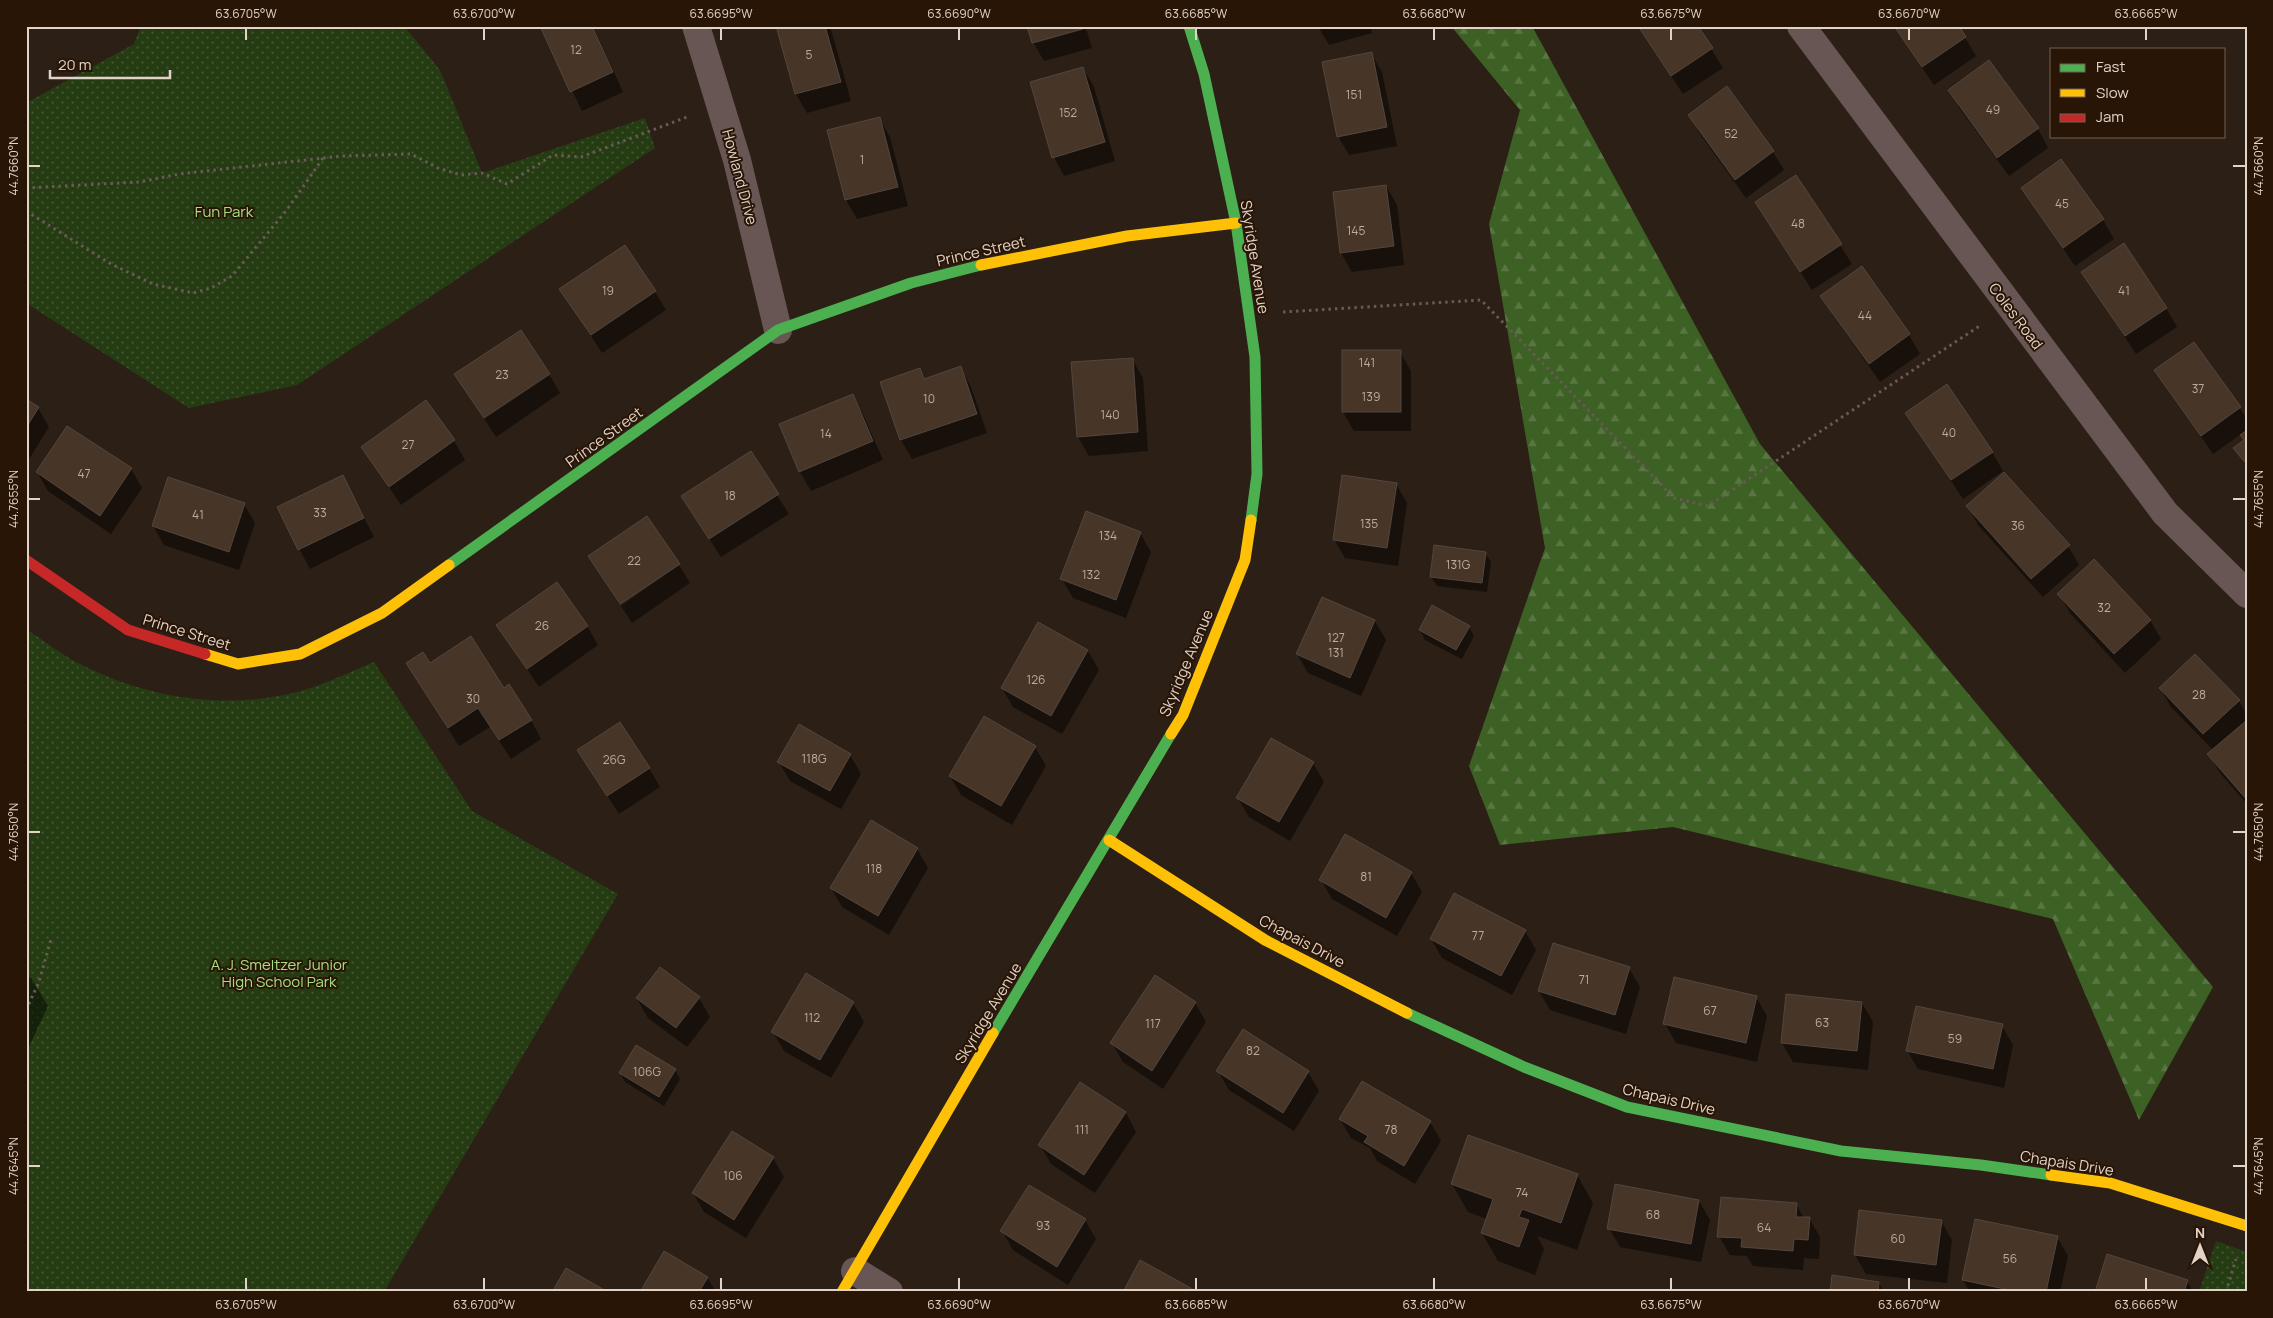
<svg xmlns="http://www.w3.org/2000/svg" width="2273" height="1318" font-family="Manrope,sans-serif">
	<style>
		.forest { fill: url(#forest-firs) }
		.park { fill: url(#park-dots) }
		.shadow { fill: #0007 }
		.building { fill: #473527; stroke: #524740 }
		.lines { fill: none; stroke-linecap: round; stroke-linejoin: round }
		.path { stroke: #695a57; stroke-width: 3; stroke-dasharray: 2.5 4; stroke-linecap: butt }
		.street { stroke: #675654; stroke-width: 28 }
		.fast { stroke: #4caf50; stroke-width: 11 }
		.slow { stroke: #ffc107; stroke-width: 11 }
		.jam { stroke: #c62828; stroke-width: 11 }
		.ticks { fill: none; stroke: #e1d3c8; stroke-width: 2 }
		.labels { text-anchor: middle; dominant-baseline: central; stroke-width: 4; stroke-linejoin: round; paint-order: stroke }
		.number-label { font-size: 12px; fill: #baaca0 }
		.street-label { font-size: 15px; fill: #e1d3c8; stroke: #291505 }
		.park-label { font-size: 15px; fill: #a4e082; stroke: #291505 }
		.neatline { fill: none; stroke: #e1d3c8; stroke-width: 2 }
		.ticks-label { font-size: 12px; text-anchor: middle; fill: #e1d3c8 }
	</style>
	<defs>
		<pattern id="forest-firs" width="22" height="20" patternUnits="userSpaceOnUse" patternTransform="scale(1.25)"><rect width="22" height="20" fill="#3d6024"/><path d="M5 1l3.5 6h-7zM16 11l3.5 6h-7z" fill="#597642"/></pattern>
		<pattern id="park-dots" width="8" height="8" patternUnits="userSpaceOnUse" patternTransform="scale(1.25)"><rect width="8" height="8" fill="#253c13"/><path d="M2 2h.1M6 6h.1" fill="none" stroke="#445734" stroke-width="1.8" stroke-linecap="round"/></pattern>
	</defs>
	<rect width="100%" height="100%" fill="#2b1f16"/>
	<!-- forest -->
	<path class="forest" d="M1451,26h81l228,418 453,543 -74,133 -86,-201 -380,-92 -173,18 -31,-79 76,-218 -56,-324 31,-114z"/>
	<!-- park -->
	<path class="park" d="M141,26h263l36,44 42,103 163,-55 10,30 -358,237 -108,23 -163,-105v-200l108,-59z
		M26,629c19,12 38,28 58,37 71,35 154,46 230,21 20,-7 40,-17 60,-25l98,149 146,83 -234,398h-358z
		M2216,1241l31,11v40h-48z"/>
	<!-- shadow -->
	<path class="shadow" d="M541,26h52l30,66 -41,19z
		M778,26h52l21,75 -44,12 -11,-19z
		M1029,26h57l-50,14v3l50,-14 6,19 -48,13 -11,-19z
		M1318,26h52l2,7 -43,12z
		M1638,26h59l26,42 -40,26z
		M1894,26h64l18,30 -42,29z
		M1371,53l11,19 15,74 -48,9 -11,-19z
		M1083,68l11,19 21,74 -51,15 -10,-19z
		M1950,90l88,39 10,19 -39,28 -49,-67z
		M1689,115l84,37 11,18 -38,28 -46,-64z
		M879,118l11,19 18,69 -51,13 -11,-19z
		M1796,177l56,87 -40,26 -56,-87z
		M1386,186l11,19 7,60 -52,7 -11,-19z
		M2022,188l81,32 11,19 -39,27z
		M1862,268l47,67 11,19 -40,28 -47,-67 -11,-19z
		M2083,272l83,36 11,19 -41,27z
		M561,289l94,3 11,18 -64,43z
		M2194,343l53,76v49l-12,-20 10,-7 -4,-7 -28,20 -57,-84z
		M1400,352l11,19v60h-57l-11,-19z
		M1132,359l11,19 5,73 -59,5 -11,-19z
		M961,368l10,19 16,46 -75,26 -11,-19 -20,-58 38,-13 6,11z
		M549,374l11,19 -64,44 -40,-62z
		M852,395l11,19 20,46 -72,31 -11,-19 -20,-47z
		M26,401l12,7 11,19 -23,37z
		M1906,413l86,39 11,19 -40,28z
		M454,441l11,19 -64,45 -39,-58z
		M750,453l39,61 -68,43 -27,-42z
		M131,469l11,19 -31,46 -63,-43 -11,-19z
		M343,477l31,60 -64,32 -32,-61z
		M1396,484l11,19 -9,63 -53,-8 -11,-19z
		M244,504l11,19 -16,47 -75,-25 -11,-19z
		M1968,506l100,40 11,19 -36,32 -65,-72z
		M1140,533l11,19 -25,66 -53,-20 -11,-19z
		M1485,553l6,9 -4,30 -50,-6 -6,-9z
		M589,557l89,6 -59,41z
		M679,565l11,18 -58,40 -11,-17z
		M2059,594l91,26 11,19 -36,34 -55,-60z
		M1322,599l53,22 11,19 -25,56 -53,-23 -11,-19z
		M498,625l89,1 11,19 -59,42z
		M1469,627l5,9 -12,23 -37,-19 -5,-10z
		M1088,651l11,19 -37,64 -49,-27 -11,-19z
		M407,663l23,2 74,24 27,31 10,19 -30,20 -21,-32 -31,19z
		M2160,688l79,13 8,14v89l-27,-31 -11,-19 4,-4 -42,-43z
		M1035,747l11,19 -34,59 -51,-30 -11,-19z
		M850,755l11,19 -20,35 -51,-28 -11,-19z
		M1313,763l11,19 -34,59 -41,-24 -11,-19z
		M649,768l11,19 -41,27 -29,-45z
		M871,822l46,27 11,19 -39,67 -47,-28 -11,-19z
		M1411,873l11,19 -25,44 -65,-37 -11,-19z
		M1525,931l11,19 -24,45 -70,-37 -11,-19z
		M1629,968l11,19 -14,47 -76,-24 -11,-19z
		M660,969l39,29 11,19 -23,30 -39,-29 -11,-19z
		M26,976l5,2 17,28 -22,47z
		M1155,977l40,26 11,19 -43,67 -40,-27 -11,-19z
		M1756,997l11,19 -10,46 -81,-19 -11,-19z
		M853,1003l11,19 -33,56 -47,-27 -11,-19z
		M1862,1003l11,19 -5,48 -75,-8 -11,-19z
		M2002,1026l11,19 -9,43 -86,-19 -11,-19z
		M1243,1031l65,41 11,19 -25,40 -65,-41 -11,-19z
		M675,1070l5,9 -16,27 -39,-24 -5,-9z
		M1081,1084l45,29 10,19 -41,61 -44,-29 -11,-19z
		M1340,1119l90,3 11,19 -26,43 -38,-23 -7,-13 -19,-10z
		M732,1132l41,26 11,19 -38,61 -42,-26 -11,-19z
		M1577,1175l16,28 -16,47 -40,-14 7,13 -9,26 -37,-14 -16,-28 5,-14 -19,-7 -16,-28z
		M1699,1201l11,19 -9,42 -81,-15 -11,-19z
		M1796,1204l8,14h5l11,19 -1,22 -15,-1 -1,12 -50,-4 -6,-10 -17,-1 -11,-19z
		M1085,1220l11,19 -28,46 -55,-35 -11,-19z
		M1941,1221l11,19 -5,43 -81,-9 -11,-19z
		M2057,1237l11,19 -8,36h-90l-7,-12z
		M707,1277l9,15h-75z
		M2187,1281l6,11h-97z
		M1879,1283l5,9h-53z"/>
	<!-- building -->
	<path class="building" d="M540,26h52l21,46 -43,20z
		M776,26h49l16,56 -46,12z
		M1027,26h54l1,3 -50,14z
		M1638,26h60l15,22 -42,28z
		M1894,26h65l7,11 -44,30z
		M1372,52l15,75 -50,10 -15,-75z
		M1989,60l50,68 -42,30 -49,-68z
		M1083,67l22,75 -53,16 -22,-76z
		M1727,86l47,65 -39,29 -47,-65z
		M880,117l18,70 -53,13 -18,-70z
		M2061,159l43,60 -41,29 -42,-60z
		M1796,175l46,69 -42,28 -45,-70z
		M1386,185l8,61 -54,7 -7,-61z
		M2124,243l43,65 -42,28 -44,-64z
		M625,245l31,46 -65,44 -32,-46z
		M1862,266l48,68 -41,30 -49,-68z
		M521,330l29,44 -66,44 -30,-44z
		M2194,342l47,65 -40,29 -47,-66z
		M1342,350h59v62h-59z
		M1133,358l5,74 -61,5 -6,-75z
		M961,366l16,48 -77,26 -20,-58 40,-14 4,11z
		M1947,384l46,68 -42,28 -46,-67z
		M853,394l20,47 -74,31 -20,-48z
		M26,399l13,8 -13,21z
		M426,400l29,40 -66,47 -28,-40z
		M67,426l65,42 -32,48 -64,-44z
		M2247,430v35l-14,-17 11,-8 -4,-5z
		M751,451l28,43 -70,45 -28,-43z
		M2004,472l66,73 -39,34 -65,-73z
		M343,475l21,43 -66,32 -21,-43z
		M1342,475l55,8 -10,65 -54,-8z
		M168,477l77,26 -16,49 -77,-26z
		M1086,511l55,21 -25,68 -56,-21z
		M647,516l33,48 -60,40 -32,-48z
		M1434,545l52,7 -4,31 -52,-6z
		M2094,559l57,61 -37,34 -57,-60z
		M557,582l31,44 -61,43 -31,-44z
		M1322,597l53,23 -25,58 -54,-24z
		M1432,605l38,21 -14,24 -37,-20z
		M1038,622l50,28 -37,66 -50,-28z
		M471,636l33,52 5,-4 23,36 -33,20 -21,-32 -30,20 -42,-65 17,-11 7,11z
		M2195,654l45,46 -37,34 -44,-46z
		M984,716l52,30 -35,60 -52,-30z
		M2247,720v80l-40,-46z
		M620,722l30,46 -43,28 -30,-46z
		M799,724l52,30 -21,37 -53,-29z
		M1271,738l43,24 -35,60 -43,-24z
		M871,820l47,28 -40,68 -48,-28z
		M1345,834l67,38 -26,46 -67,-38z
		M1454,893l72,37 -25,46 -71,-37z
		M1553,943l77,24 -15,48 -77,-24z
		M660,967l40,30 -24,31 -40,-30z
		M806,973l48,29 -34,58 -49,-28z
		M1155,975l41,27 -44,69 -42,-28z
		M1674,977l83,19 -11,47 -83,-19z
		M1786,994l76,8 -5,49 -76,-8z
		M1916,1006l87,18 -10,45 -87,-18z
		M1243,1029l66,42 -26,42 -67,-42z
		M636,1045l40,24 -17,28 -40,-24z
		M1362,1081l69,40 -27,45 -40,-24 4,-6 -29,-17z
		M1080,1082l46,30 -42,63 -46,-30z
		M732,1131l42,26 -40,63 -42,-27z
		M1468,1135l110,39 -17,49 -39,-14 -3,8 10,3 -10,27 -38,-14 12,-34 -42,-15z
		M1615,1184l84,16 -8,44 -84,-15z
		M1029,1185l57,34 -29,48 -57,-36z
		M1721,1197l76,6 -1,14h14l-2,23 -14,-1 -1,12 -52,-4 1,-9 -25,-1z
		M1859,1210l83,10 -6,45 -82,-10z
		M1975,1219l83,17 -12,56h-27l-57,-12z
		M664,1251l44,26 -9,15h-59z
		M2107,1254l81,26 -4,12h-89z
		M1140,1260l58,32h-75z
		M566,1268l42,24h-56z
		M1832,1275l47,7 -1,10h-48z"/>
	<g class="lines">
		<!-- path -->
		<path class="path" d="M26,188l113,-6 40,-8 163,-18 69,-2 27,14 23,7 21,-2 25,11 46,-29 28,2 106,-40
			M26,211l85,53 42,20 40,9 18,-5 21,-12 54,-65 37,-53
			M1283,312l198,-12 193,198 34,8 273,-181
			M26,1010l13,-28 12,-43
			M2226,1292l10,-33"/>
		<!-- street -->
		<path class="street" d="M696,26l41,134 41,170
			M1801,26l364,487 82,81
			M855,1271l34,21"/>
		<!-- fast -->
		<path class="fast" d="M1189,26l15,48 32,149 19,134 2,117 -6,46
			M449,565l329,-235 133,-47 70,-18
			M1407,1013l117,54 103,40 214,44 140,14 70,10
			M993,1033l178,-299"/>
		<!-- slow -->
		<path class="slow" d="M981,265l146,-29 109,-13
			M205,654l33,10 62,-10 82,-41 67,-48
			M1171,734l12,-19 62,-155 6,-40
			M1109,840l156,100 142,73
			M2051,1175l59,8 137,43
			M842,1292l151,-259"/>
		<!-- jam -->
		<path class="jam" d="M26,560l102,70 77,24"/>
	</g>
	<!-- ticks -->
	<path class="ticks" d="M246,28v12M484,28v12M721,28v12M959,28v12M1196,28v12M1434,28v12M1671,28v12M1909,28v12M2146,28v12M28,166h12M2233,166h13M28,499h12M2233,499h13M28,832h12M2233,832h13M28,1166h12M2233,1166h13M246,1278v12M484,1278v12M721,1278v12M959,1278v12M1196,1278v12M1434,1278v12M1671,1278v12M1909,1278v12M2146,1278v12"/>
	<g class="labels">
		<!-- number labels -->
		<g class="number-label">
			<text x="576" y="49">12</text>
			<text x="809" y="54">5</text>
			<text x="1354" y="94">151</text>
			<text x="1993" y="109">49</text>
			<text x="1068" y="112">152</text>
			<text x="1731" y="133">52</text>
			<text x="862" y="159">1</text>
			<text x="2062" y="203">45</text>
			<text x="1798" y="223">48</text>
			<text x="1356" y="230">145</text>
			<text x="608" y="290">19</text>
			<text x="2124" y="290">41</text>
			<text x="1865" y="315">44</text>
			<text x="1367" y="362">141</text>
			<text x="502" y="374">23</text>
			<text x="2198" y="388">37</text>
			<text x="1371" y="396">139</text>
			<text x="929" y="398">10</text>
			<text x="1110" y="414">140</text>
			<text x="1949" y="432">40</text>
			<text x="826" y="433">14</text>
			<text x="408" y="444">27</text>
			<text x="84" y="473">47</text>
			<text x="730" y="495">18</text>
			<text x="320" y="512">33</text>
			<text x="198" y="514">41</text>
			<text x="1369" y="523">135</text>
			<text x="2018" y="525">36</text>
			<text x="1108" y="535">134</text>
			<text x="634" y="560">22</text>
			<text x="1458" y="564">131G</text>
			<text x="1091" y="574">132</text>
			<text x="2104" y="607">32</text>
			<text x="542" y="625">26</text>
			<text x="1336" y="637">127</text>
			<text x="1336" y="652">131</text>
			<text x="1036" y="679">126</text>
			<text x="2199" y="694">28</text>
			<text x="473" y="698">30</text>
			<text x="814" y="758">118G</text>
			<text x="614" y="759">26G</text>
			<text x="874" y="868">118</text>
			<text x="1366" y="876">81</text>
			<text x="1478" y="935">77</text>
			<text x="1584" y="979">71</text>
			<text x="1710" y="1010">67</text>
			<text x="812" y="1017">112</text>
			<text x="1822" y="1022">63</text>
			<text x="1153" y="1023">117</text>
			<text x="1955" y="1038">59</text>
			<text x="1253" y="1050">82</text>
			<text x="647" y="1071">106G</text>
			<text x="1082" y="1129">111</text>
			<text x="1391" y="1129">78</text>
			<text x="733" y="1175">106</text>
			<text x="1522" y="1192">74</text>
			<text x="1653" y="1214">68</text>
			<text x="1043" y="1225">93</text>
			<text x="1764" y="1227">64</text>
			<text x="1898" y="1238">60</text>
			<text x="2010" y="1258">56</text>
		</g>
		<!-- street labels -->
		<g class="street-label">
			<text transform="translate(740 177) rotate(75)">Howland Drive</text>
			<text transform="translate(981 251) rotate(-13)">Prince Street</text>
			<text transform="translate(1255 257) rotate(81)">Skyridge Avenue</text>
			<text transform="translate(2016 316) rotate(53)">Coles Road</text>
			<text transform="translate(604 437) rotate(-36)">Prince Street</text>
			<text transform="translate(187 632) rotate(17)">Prince Street</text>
			<text transform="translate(1186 663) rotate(-67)">Skyridge Avenue</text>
			<text transform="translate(1302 941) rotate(28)">Chapais Drive</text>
			<text transform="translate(988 1013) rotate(-59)">Skyridge Avenue</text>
			<text transform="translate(1669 1099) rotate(13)">Chapais Drive</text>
			<text transform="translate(2067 1163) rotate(9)">Chapais Drive</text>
		</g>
		<!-- park labels -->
		<g class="park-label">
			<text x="224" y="211">Fun Park</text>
			<text x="279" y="964">A. J. Smeltzer Junior<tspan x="279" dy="17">High School Park</tspan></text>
		</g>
	</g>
	<!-- border -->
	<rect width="2273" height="1318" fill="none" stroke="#291505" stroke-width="55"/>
	<!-- legend -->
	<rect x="2050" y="48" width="175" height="90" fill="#291505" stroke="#736153"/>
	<rect x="2060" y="64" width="25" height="8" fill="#4caf50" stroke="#736153"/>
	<text x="2096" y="72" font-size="15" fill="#e1d3c8">Fast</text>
	<rect x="2060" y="89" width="25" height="8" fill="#ffc107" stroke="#736153"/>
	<text x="2096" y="98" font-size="15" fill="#e1d3c8">Slow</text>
	<rect x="2060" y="114" width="25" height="8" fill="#c62828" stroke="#736153"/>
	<text x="2096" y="122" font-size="15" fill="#e1d3c8">Jam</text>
	<!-- north arrow -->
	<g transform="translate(2200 1246)" stroke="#291505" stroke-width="4" paint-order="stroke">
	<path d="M0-4L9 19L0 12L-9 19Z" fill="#e1d3c8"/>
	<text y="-8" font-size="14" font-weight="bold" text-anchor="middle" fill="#e1d3c8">N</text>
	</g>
	<!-- scale -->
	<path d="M50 70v8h120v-8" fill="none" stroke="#e1d3c8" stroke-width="2.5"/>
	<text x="58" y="70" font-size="15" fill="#e1d3c8" stroke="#291505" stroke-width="4" paint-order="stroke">20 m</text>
	<rect x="28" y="28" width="2218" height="1262" class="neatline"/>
	<g class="ticks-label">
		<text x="246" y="18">63.6705°W</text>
		<text x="484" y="18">63.6700°W</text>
		<text x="721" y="18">63.6695°W</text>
		<text x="959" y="18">63.6690°W</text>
		<text x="1196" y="18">63.6685°W</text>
		<text x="1434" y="18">63.6680°W</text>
		<text x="1671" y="18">63.6675°W</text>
		<text x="1909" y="18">63.6670°W</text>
		<text x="2146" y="18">63.6665°W</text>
		<text transform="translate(14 166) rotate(-90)" y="4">44.7660°N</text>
		<text transform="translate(2259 166) rotate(-90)" y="4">44.7660°N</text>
		<text transform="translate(14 499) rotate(-90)" y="4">44.7655°N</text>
		<text transform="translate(2259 499) rotate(-90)" y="4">44.7655°N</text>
		<text transform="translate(14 832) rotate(-90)" y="4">44.7650°N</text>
		<text transform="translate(2259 832) rotate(-90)" y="4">44.7650°N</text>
		<text transform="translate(14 1166) rotate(-90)" y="4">44.7645°N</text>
		<text transform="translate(2259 1166) rotate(-90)" y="4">44.7645°N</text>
		<text x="246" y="1309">63.6705°W</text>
		<text x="484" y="1309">63.6700°W</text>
		<text x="721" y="1309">63.6695°W</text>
		<text x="959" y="1309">63.6690°W</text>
		<text x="1196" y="1309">63.6685°W</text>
		<text x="1434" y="1309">63.6680°W</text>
		<text x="1671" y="1309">63.6675°W</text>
		<text x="1909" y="1309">63.6670°W</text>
		<text x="2146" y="1309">63.6665°W</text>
	</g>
</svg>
